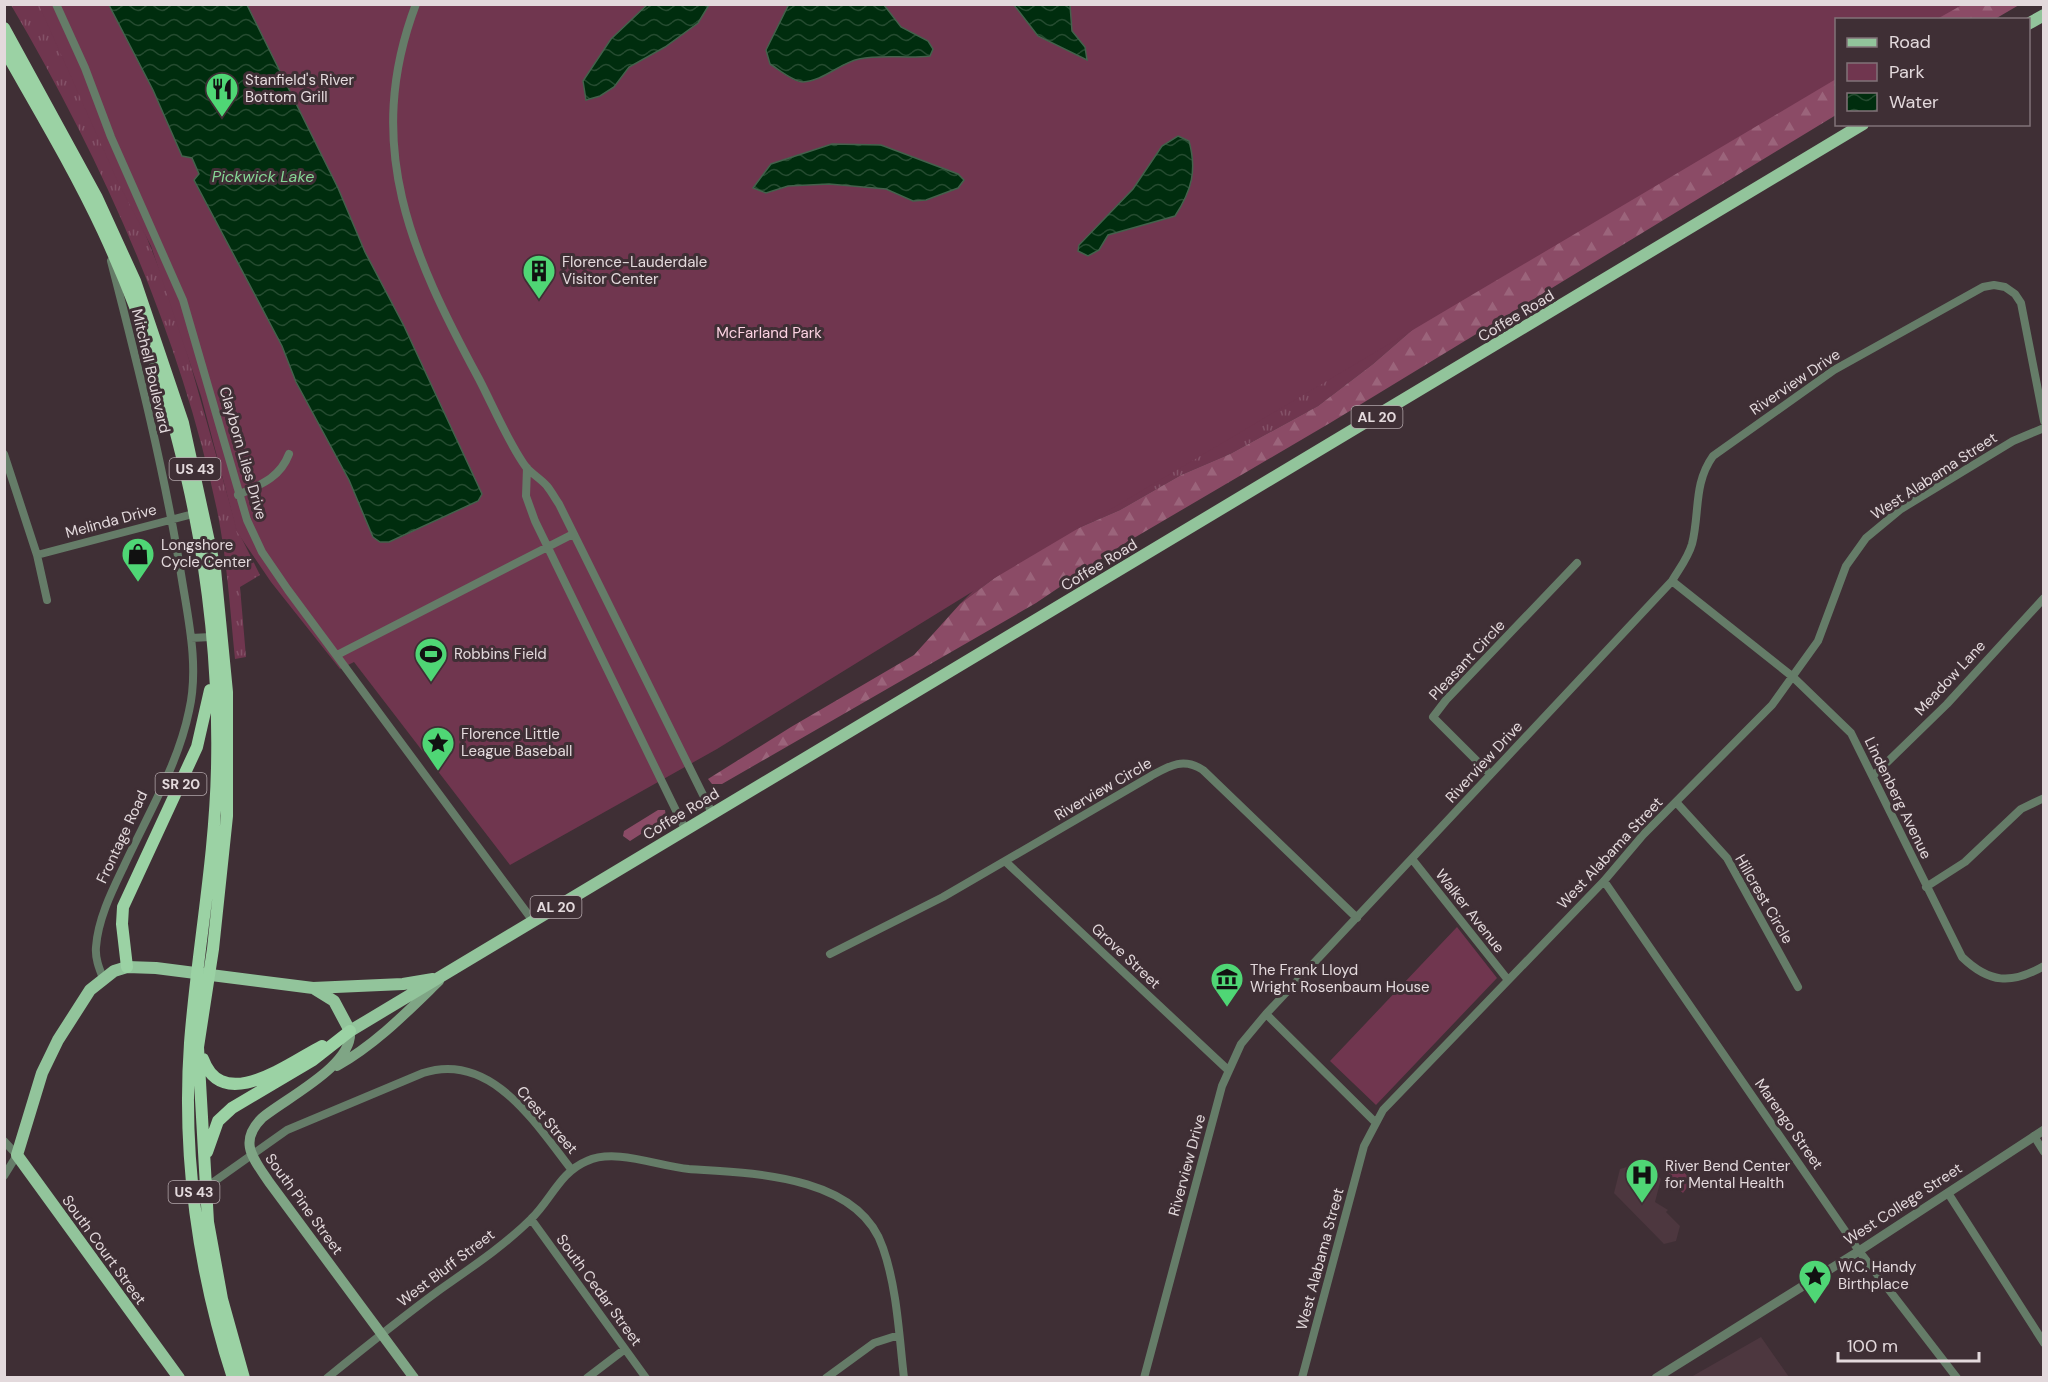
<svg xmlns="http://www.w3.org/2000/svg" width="2048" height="1382" font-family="'DM Sans',sans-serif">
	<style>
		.built { fill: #4d373f }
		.grass { fill: url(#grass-tufts) }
		.forest { fill: url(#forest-firs) }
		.park { fill: #70364f }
		.water { fill: url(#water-waves); stroke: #44614c; stroke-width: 1.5 }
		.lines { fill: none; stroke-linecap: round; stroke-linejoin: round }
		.minor { stroke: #657c68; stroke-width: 8 }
		.tertiary { stroke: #657c68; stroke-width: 9 }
		.secondary { stroke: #7fa585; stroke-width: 10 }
		.primary { stroke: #92c49b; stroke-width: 12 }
		.trunk { stroke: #9bd2a4; stroke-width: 12 }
		.labels { text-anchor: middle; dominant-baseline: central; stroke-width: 6; stroke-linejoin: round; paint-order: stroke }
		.shield { fill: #3f2f35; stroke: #b2a6aa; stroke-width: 1.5 }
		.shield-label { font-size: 14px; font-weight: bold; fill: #e3d9dc }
		.poi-label { font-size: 15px; fill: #e3d9dc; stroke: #3f2f35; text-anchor: start }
		.street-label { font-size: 15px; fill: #e3d9dc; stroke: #3f2f35 }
		.park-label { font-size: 15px; fill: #fcd3e2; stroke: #3f2f35 }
		.water-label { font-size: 16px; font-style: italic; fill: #85d695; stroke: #3f2f35 }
	</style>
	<defs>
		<pattern id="grass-tufts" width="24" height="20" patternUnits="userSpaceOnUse" patternTransform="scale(1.5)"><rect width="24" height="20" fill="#70364f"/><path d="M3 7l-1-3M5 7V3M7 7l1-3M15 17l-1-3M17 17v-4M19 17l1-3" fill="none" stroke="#845268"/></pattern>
		<pattern id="forest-firs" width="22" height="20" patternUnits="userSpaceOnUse" patternTransform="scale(1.5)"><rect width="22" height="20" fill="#8b4b66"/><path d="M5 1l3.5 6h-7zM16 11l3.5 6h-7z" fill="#9b647b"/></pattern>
		<pattern id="water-waves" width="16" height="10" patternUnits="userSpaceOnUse" patternTransform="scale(1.5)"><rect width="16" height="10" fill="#002d0e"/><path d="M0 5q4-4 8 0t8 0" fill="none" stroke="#254b30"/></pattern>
	</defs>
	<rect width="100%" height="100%" fill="#3f2f35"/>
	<!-- built -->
	<path class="built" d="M1644,1162l17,17 -6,23 13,8 -2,2 14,14 -4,15 -12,3 -50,-51 6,-24z
		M1761,1337l28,40h-98z"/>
	<!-- grass -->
	<path class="grass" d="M11,5h31l99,218 33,83 63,223 23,46 -20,12 6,70 -11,2c-5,-50 -8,-100 -18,-149 -37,-177 -115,-350 -206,-505z
		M1426,318l-53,46 -55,42 -88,48 -49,21 -61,35 -83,36 -77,58 35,-35z"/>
	<!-- forest -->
	<path class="forest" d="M1904,5h115l-24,14 -118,1z
		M1836,42v73l-506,308 -208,122 -86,58 -314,181h-10l-4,-5 83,-52 123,-72 46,-51 77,-58 83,-36 61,-35 49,-21 88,-48 55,-42 53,-46z
		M658,810h7l1,8 -36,23 -7,-5 1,-5z"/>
	<!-- park -->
	<path class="park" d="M39,5h70l44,85 29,65 10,3 7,16 -5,7 88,165 14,36 53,98 24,57c15,11 33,-3 48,-10l28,-105 -45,-96 -39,-74 -27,-64 -91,-183h1715l-25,14 -101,1v59l-843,500 -276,170 -207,116 -156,-203 -14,7 -69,-87 -34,-50 -36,-136 -50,-150 -34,-66z
		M1457,927l40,51 -121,127 -46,-44z
		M1677,1165l15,16 -9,12 -18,-16z"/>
	<!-- water -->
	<path class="water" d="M648,4l61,1 -11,18 -33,24 -36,20 -15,20 -14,9 -14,4 -3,-19 28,-42z
		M789,4l95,1 17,22 27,14 5,8 -3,7c-24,3 -47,-2 -71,3 -19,4 -36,22 -56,23 -10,0 -25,-13 -33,-18l-4,-14z
		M109,5h138l91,183 27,64 39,74 78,168 -4,7 -89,41h-9l-7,-5 -24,-57 -53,-98 -14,-36 -88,-166 5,-6 -7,-16 -10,-2 -29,-66z
		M1014,5h56l2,26 13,16 2,13 -49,-24z
		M1178,136l11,5c8,29 3,49 -14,75l-67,19 -9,15 -11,6 -10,-5 1,-6 54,-56 29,-43z
		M832,144l49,1 77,29 6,6 -6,8 -32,12 -13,1 -27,-12 -57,-5 -41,2 -22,7 -13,-5 18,-24z"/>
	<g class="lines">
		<!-- minor -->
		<path class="minor" d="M56,4l29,64 26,69 72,163 64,220 15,32 26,38 245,331
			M416,4c-54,142 -4,251 63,375 14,27 30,65 47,88 6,7 15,12 21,19 4,5 8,12 12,18l153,309
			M4,454l33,101 10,45
			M527,468l-1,28 9,25 150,308
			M238,495c22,-10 42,-17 51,-41
			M37,555l156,-41
			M1672,581l121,96 58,56 111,224c27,26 49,28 82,9
			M191,638l20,-1
			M337,655l236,-121
			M1490,774l-57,-57 13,-17 131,-137
			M1874,775l73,-71 97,-106
			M1676,802l51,56 71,129
			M1412,859l96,121
			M1006,862l222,208
			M1604,881l255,370 98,127
			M1926,887l39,-25 56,-53 23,-11
			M830,954l113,-57 208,-121c18,-10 32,-19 52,-6l154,148
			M103,978c-4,-10 -8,-20 -7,-31 2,-28 16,-56 28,-81 23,-50 54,-101 65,-155 10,-43 0,-88 -7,-131 -17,-107 -44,-214 -71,-319
			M1266,1014l109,108
			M2034,1136l10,16
			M4,1141l13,14 -13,21
			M205,1188l82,-58 136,-57c68,-22 112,50 148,96
			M1948,1193l96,150
			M531,1219l115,159
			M327,1378c37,-30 73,-59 111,-87 31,-22 66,-45 93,-72 20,-19 29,-47 56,-58 28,-13 71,5 102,8 63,4 170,6 194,79 14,40 16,87 21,130
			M587,1378l38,-29
			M826,1378l48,-35 25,-8
			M1144,1378l78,-292 19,-42 25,-30 406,-433c7,-12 16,-23 20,-37 8,-31 1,-60 21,-88l121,-86 149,-83 11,-2 11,2 10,7 6,9 23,118
			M1302,1378l62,-232 19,-36 221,-229 39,-46 129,-130 46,-64 28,-75 20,-28 35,-29 112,-68 31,-13"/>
		<!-- tertiary -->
		<path class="tertiary" d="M1656,1378l203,-127 185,-121"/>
		<!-- secondary -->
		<path class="secondary" d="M350,1031c4,34 -64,67 -88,87 -24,24 -9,40 7,64l145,196
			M337,1066c39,-22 70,-54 102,-85"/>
		<!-- primary -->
		<path class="primary" d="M2028,24l16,-9
			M313,988l21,13 16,30 1513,-907
			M179,1378l-162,-223 25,-82 16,-33 32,-50 24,-19 13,-4 29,1 157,20 90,-4 30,-5"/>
		<!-- trunk -->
		<path class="trunk" d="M4,28l93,170 38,83 48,142 32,146 12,123v124l-14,133 -15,98 10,175 14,77 22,79
			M4,49c34,60 70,120 99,182 77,166 118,354 114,537 -2,93 -20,183 -27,275 -8,112 8,228 43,335
			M127,967l-5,-43 1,-17 74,-160 13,-57
			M203,1059c20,55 86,4 119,-13
			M207,1152l11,-31 14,-13 81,-48 37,-29"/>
	</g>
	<!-- icons -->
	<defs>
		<g id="restaurant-pin" transform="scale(1.725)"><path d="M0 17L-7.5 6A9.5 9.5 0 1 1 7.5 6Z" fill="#4fd675" stroke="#3f2f35"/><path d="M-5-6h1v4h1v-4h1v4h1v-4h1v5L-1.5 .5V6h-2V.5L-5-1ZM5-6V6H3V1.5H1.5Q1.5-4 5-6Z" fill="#111"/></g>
		<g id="building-pin" transform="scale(1.725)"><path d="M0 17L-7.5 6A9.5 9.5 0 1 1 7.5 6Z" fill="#4fd675" stroke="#3f2f35"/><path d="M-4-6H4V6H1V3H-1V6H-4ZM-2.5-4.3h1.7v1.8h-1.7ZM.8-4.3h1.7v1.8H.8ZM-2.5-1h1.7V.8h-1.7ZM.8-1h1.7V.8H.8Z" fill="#111"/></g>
		<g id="shop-pin" transform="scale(1.725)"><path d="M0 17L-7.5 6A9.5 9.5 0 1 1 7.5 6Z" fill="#4fd675" stroke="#3f2f35"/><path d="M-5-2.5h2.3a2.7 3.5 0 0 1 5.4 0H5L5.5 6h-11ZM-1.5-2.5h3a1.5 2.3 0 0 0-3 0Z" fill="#111"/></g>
		<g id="stadium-pin" transform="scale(1.725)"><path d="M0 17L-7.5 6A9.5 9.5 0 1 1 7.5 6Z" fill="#4fd675" stroke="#3f2f35"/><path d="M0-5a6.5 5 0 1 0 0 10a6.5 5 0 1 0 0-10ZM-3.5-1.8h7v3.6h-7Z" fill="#111"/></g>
		<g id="sight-pin" transform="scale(1.725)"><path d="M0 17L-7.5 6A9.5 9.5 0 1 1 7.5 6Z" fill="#4fd675" stroke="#3f2f35"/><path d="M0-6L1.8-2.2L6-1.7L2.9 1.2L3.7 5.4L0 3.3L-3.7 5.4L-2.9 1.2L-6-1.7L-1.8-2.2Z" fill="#111"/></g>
		<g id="museum-pin" transform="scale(1.725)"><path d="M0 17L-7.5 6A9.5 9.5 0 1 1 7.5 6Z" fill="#4fd675" stroke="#3f2f35"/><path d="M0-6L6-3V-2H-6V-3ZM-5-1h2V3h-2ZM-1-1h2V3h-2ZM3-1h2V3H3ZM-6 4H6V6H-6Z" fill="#111"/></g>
		<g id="hospital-pin" transform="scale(1.725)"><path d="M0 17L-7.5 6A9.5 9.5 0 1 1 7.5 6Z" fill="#4fd675" stroke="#3f2f35"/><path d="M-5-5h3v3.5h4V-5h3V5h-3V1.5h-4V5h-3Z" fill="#111"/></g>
	</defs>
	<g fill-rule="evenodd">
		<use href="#restaurant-pin" x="222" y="89"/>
		<use href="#building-pin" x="539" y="271"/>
		<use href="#shop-pin" x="138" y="554"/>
		<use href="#stadium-pin" x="431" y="654"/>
		<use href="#sight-pin" x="438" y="743"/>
		<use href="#museum-pin" x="1227" y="979"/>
		<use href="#hospital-pin" x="1642" y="1175"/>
		<use href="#sight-pin" x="1815" y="1276"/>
	</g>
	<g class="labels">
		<!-- shield labels -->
		<g class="shield">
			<rect x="1351.5" y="406" width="51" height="22" rx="4.5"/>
			<rect x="169.5" y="458" width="51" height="22" rx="4.5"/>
			<rect x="155.5" y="773" width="51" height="22" rx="4.5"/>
			<rect x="530.5" y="896" width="51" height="22" rx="4.5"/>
			<rect x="168.5" y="1181" width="51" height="22" rx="4.5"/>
		</g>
		<g class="shield-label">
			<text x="1377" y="417">AL 20</text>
			<text x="195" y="469">US 43</text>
			<text x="181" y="784">SR 20</text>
			<text x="556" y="907">AL 20</text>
			<text x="194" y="1192">US 43</text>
		</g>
		<!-- poi labels -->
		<g class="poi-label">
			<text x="245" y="80">Stanfield's River<tspan x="245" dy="17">Bottom Grill</tspan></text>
			<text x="562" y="262">Florence-Lauderdale<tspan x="562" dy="17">Visitor Center</tspan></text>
			<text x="161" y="545">Longshore<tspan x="161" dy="17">Cycle Center</tspan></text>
			<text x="454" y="654">Robbins Field</text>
			<text x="461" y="734">Florence Little<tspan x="461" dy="17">League Baseball</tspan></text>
			<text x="1250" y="970">The Frank Lloyd<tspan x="1250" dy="17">Wright Rosenbaum House</tspan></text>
			<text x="1665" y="1166">River Bend Center<tspan x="1665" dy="17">for Mental Health</tspan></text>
			<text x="1838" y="1267">W.C. Handy<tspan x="1838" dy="17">Birthplace</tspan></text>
		</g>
		<!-- street labels -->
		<g class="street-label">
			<text transform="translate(1516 316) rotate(-31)">Coffee Road</text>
			<text transform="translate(151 371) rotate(77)">Mitchell Boulevard</text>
			<text transform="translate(1795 382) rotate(-34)">Riverview Drive</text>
			<text transform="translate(243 453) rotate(74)">Clayborn Liles Drive</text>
			<text transform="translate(1934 476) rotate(-33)">West Alabama Street</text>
			<text transform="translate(111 521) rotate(-15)">Melinda Drive</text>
			<text transform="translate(1099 565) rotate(-31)">Coffee Road</text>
			<text transform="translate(1467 660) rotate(-47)">Pleasant Circle</text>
			<text transform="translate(1950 678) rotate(-47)">Meadow Lane</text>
			<text transform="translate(1484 762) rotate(-47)">Riverview Drive</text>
			<text transform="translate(1103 789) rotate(-30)">Riverview Circle</text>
			<text transform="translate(1898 798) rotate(64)">Lindenberg Avenue</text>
			<text transform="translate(681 814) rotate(-31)">Coffee Road</text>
			<text transform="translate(122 837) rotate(-65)">Frontage Road</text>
			<text transform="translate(1610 853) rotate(-47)">West Alabama Street</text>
			<text transform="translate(1764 899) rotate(60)">Hillcrest Circle</text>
			<text transform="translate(1470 911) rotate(52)">Walker Avenue</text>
			<text transform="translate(1126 956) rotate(43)">Grove Street</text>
			<text transform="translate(547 1120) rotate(49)">Crest Street</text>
			<text transform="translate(1789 1124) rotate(55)">Marengo Street</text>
			<text transform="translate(1187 1165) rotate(-75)">Riverview Drive</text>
			<text transform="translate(304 1204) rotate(54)">South Pine Street</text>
			<text transform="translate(1903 1204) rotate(-33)">West College Street</text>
			<text transform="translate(104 1250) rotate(54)">South Court Street</text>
			<text transform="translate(1320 1259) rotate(-75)">West Alabama Street</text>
			<text transform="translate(446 1268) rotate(-37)">West Bluff Street</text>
			<text transform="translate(599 1290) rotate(54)">South Cedar Street</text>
		</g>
		<!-- park labels -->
		<g class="park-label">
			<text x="769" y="333">McFarland Park</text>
		</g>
		<!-- water labels -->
		<g class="water-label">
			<text x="263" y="176">Pickwick Lake</text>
		</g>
	</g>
	<!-- border -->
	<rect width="2048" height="1382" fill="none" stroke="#e3d9dc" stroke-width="12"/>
	<!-- legend -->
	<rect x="1835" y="18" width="195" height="108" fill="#3f2f35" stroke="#817378" stroke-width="1.5"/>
	<rect x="1847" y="38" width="30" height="9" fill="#92c49b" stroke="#817378" stroke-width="1.5"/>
	<text x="1889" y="48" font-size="18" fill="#e3d9dc">Road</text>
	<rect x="1847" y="63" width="30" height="18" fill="#70364f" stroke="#817378" stroke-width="1.5"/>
	<text x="1889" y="78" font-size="18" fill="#e3d9dc">Park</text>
	<rect x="1847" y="93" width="30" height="18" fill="url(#water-waves)" stroke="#817378" stroke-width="1.5"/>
	<text x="1889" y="108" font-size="18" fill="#e3d9dc">Water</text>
	<!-- scale -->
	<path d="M1838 1352v9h141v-9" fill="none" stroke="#e3d9dc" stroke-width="3"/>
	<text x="1847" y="1352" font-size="18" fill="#e3d9dc" stroke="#3f2f35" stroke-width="4.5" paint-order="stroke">100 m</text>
</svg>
